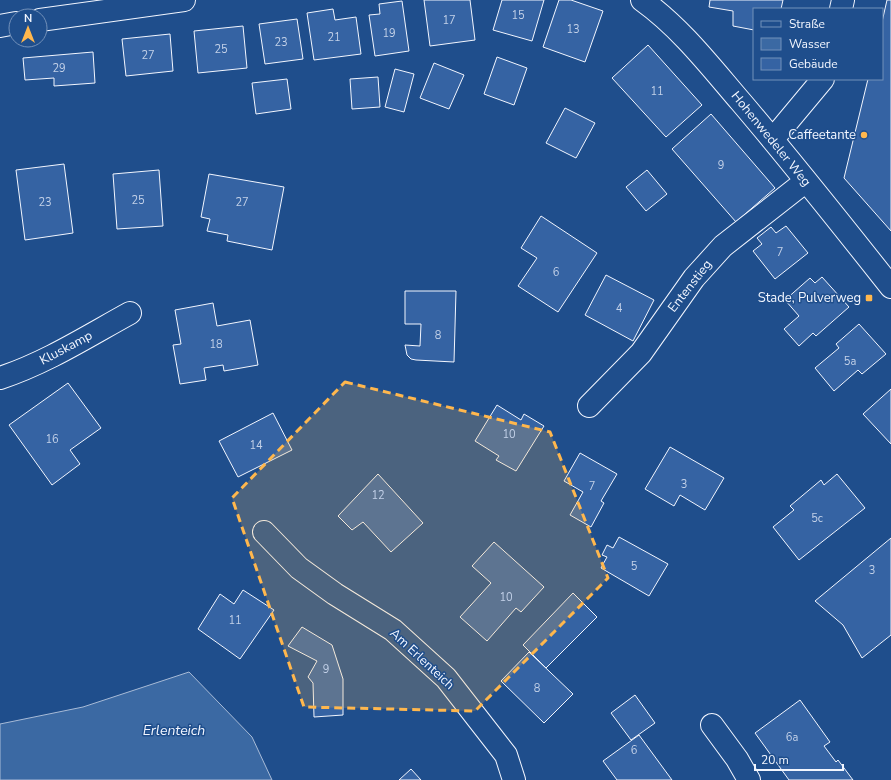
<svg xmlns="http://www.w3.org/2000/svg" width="891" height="780" font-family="'Nunito Sans',sans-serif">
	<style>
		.water { fill: #3b69a3; stroke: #a8bbd7 }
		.building { fill: #3563a3; stroke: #f2f6ff }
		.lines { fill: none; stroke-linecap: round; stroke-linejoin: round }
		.minor-casing { stroke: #f2f6ff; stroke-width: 24 }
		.minor { stroke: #1f4e8c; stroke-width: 22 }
		.marked { fill: #ffb74d; fill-opacity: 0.2; stroke: #ffb74d; stroke-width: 3; stroke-dasharray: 8 5; stroke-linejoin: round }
		.poi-dot { fill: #ffb74d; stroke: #1f4e8c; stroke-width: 1.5 }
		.labels { text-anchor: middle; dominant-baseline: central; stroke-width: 3; stroke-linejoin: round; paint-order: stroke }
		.number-label { font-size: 11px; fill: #c3d1e8 }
		.poi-label { font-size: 13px; fill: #f2f6ff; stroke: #1f4e8c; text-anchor: end }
		.street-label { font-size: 13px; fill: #f2f6ff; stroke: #1f4e8c }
		.water-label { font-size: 14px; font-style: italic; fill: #f2f6ff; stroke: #1f4e8c }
	</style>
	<rect width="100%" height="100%" fill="#1f4e8c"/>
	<!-- water -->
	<path class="water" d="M189,672l63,65 20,43h-272v-56l83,-17z"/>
	<!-- building -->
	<path class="building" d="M424,0h46l5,40 -45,6z
		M502,0h42l-12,41 -39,-11z
		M559,0h12l32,11 -18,51 -42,-15z
		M710,0h73l-2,9h-27v21l-21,-4v-15l-24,-4z
		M887,0h4v231l-47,-53 24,-99h14v-57z
		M402,1l7,50 -34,5 -6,-41 11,-1 -1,-10z
		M333,9l2,11 21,-3 5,37 -47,6 -7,-47z
		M297,19l6,40 -38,5 -6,-40z
		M243,26l4,42 -49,5 -4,-42z
		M170,34l3,37 -47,5 -4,-37z
		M648,45l54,60 -36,32 -54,-59z
		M93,52l2,31 -41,3v-8l-29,2 -2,-22z
		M497,57l30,11 -13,37 -30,-11z
		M434,63l30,12 -15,34 -29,-11z
		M395,69l19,5 -10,38 -19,-5z
		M378,77l2,30 -28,2 -2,-30z
		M287,79l4,30 -35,5 -4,-31z
		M565,108l30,15 -19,35 -30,-15z
		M711,114l64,74 -39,34 -64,-73z
		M64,164l9,69 -48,7 -9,-70z
		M159,170l4,56 -46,3 -4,-55z
		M647,170l20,24 -21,17 -20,-24z
		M209,174l75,13 -12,63 -45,-9 1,-6 -21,-4 3,-12 -9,-2z
		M541,216l56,37 -39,59 -40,-26 19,-28 -16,-10z
		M786,226l22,27 -33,26 -22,-28 9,-7 -5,-6 14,-11 5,6z
		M606,275l48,25 -21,41 -48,-26z
		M822,277l27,30 -33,29 -3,-3 -14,13 -15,-17 15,-13 -14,-16 25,-22 5,5z
		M405,291h51l-2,71 -38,-2 -5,-1 -4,-4 -2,-10 15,1 1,-22h-16z
		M213,303l4,23 33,-6 8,45 -34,6 -1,-6 -19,3 2,12 -26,4 -7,-39 8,-1 -6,-34z
		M859,324l27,30 -24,20 -4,-4 -24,21 -19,-23 24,-20 -3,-4z
		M68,383l33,45 -31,22 10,14 -28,21 -43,-60z
		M891,389v55l-28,-30z
		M497,405l24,15 3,-6 20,12 -28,45 -20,-11 3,-4 -24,-15z
		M273,413l19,37 -54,27 -19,-36z
		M670,447l54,31 -19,32 -25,-15 -6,11 -29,-17z
		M580,453l37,21 -16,27 3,2 -13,24 -21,-12 13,-23 -19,-11z
		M378,474l45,49 -32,29 -28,-30 -11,8 -14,-14z
		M837,474l28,34 -66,52 -26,-33 21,-17 -4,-4 31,-26 3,5z
		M619,537l49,27 -19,32 -48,-28 6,-11 -5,-2 5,-10 6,3z
		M891,538v97l-29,23 -19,-33 -28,-24z
		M494,542l50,45 -23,25 -5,-4 -29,33 -27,-24 31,-34 -19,-17z
		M243,590l31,20 -34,49 -42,-30 22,-35 14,10z
		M573,593l24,24 -51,51 -23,-23z
		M302,627l30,18 11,34v36l-29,2 -1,-34 -5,-6 9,-16 -29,-15z
		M529,652l44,42 -29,29 -43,-42z
		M635,695l20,28 -24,17 -20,-27z
		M800,700l30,42 -6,4 12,16 2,-2 15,20h-64l-34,-47z
		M639,735l33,45h-55l-14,-19z
		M411,769l10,11h-22z"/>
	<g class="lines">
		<!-- minor casing -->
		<g class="minor-casing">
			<path id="minor" d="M642,0c39,28 68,66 99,102 52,61 101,123 150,185
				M841,9l2,-9
				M40,20l144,-20
				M0,26l16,-3
				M773,139l50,-60
				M0,378c46,-15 88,-42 130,-65
				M589,406l52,-53 53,-75 29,-32 83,-65
				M264,532l35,36 36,26 58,36 53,48 60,77 8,25
				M712,725l25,34 12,21"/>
		</g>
		<!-- minor -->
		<use href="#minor" class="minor"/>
	</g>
	<!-- marked area -->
	<path class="marked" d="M345,382l205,50 58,146 -133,133 -171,-4 -72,-209z"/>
	<!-- markers -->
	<g class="poi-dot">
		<circle cx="864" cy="135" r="4"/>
		<rect x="865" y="294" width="8" height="8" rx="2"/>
	</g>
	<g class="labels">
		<!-- number labels -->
		<g class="number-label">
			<text x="518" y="15">15</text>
			<text x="449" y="20">17</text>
			<text x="573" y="29">13</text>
			<text x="389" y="33">19</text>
			<text x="334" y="37">21</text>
			<text x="281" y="42">23</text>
			<text x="221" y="49">25</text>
			<text x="148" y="55">27</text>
			<text x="59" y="68">29</text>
			<text x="657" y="91">11</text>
			<text x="721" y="165">9</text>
			<text x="138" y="200">25</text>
			<text x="45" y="202">23</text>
			<text x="242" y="202">27</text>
			<text x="780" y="252">7</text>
			<text x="556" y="272">6</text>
			<text x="619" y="308">4</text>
			<text x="438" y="335">8</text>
			<text x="216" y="344">18</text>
			<text x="850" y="361">5a</text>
			<text x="509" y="434">10</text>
			<text x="52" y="439">16</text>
			<text x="256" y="445">14</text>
			<text x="684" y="484">3</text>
			<text x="592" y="486">7</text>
			<text x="378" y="495">12</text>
			<text x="817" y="518">5c</text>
			<text x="634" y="566">5</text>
			<text x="872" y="570">3</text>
			<text x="506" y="597">10</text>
			<text x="235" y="620">11</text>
			<text x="326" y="669">9</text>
			<text x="537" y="688">8</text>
			<text x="792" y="737">6a</text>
			<text x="634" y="750">6</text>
		</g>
		<!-- poi labels -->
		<g class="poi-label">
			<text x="856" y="135">Caffeetante</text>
			<text x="861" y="298">Stade, Pulverweg</text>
		</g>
		<!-- street labels -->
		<g class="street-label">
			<text transform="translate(771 139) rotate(51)">Hohenwedeler Weg</text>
			<text transform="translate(690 286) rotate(-52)">Entenstieg</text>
			<text transform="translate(66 348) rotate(-28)">Kluskamp</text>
			<text transform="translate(422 659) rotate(43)">Am Erlenteich</text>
		</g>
		<!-- water labels -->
		<g class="water-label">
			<text x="174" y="730">Erlenteich</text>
		</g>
	</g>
	<!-- legend -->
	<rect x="753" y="8" width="130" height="72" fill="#1f4e8c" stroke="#7391ba"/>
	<rect x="761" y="21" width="20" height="6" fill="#1f4e8c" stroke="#7391ba"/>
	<text x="789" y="28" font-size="12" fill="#f2f6ff">Straße</text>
	<rect x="761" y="38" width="20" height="12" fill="#3b69a3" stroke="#7391ba"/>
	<text x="789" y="48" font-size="12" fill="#f2f6ff">Wasser</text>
	<rect x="761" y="58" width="20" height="12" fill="#3563a3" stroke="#7391ba"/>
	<text x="789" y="68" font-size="12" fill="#f2f6ff">Gebäude</text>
	<!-- north arrow -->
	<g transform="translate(28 28)"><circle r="19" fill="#1f4e8c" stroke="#7391ba"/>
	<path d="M0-3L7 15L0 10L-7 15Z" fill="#ffb74d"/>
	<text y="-6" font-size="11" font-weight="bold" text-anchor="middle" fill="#f2f6ff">N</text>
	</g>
	<!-- scale -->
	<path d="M755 764v6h88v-6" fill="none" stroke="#f2f6ff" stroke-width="2"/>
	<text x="761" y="764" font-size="12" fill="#f2f6ff" stroke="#1f4e8c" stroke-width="3" paint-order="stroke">20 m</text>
</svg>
